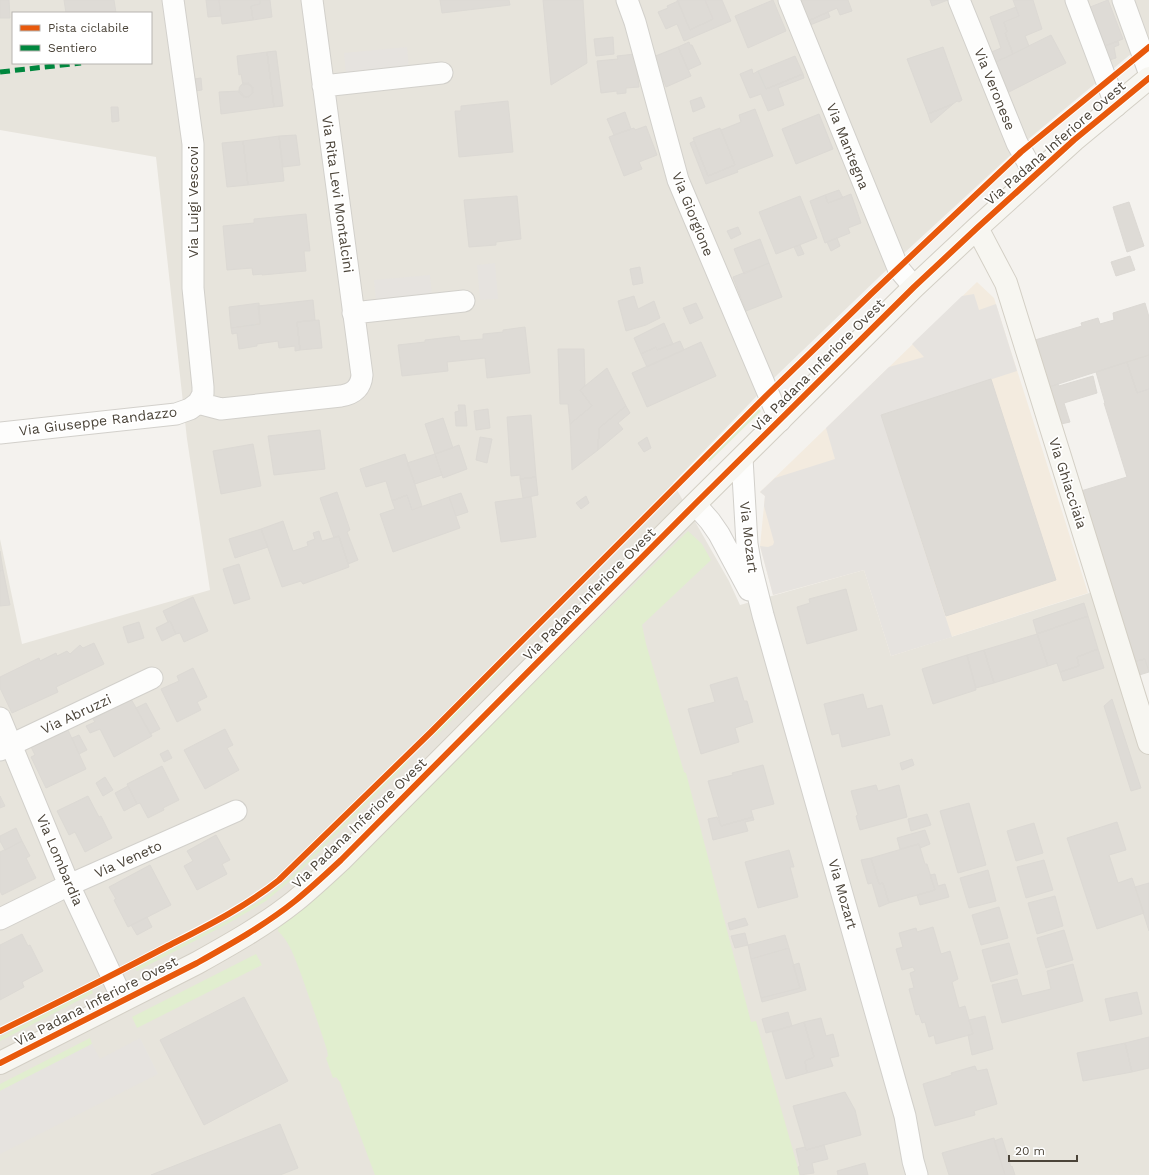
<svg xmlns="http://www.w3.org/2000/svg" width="1149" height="1175" font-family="'Work Sans',sans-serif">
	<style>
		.residential { fill: #e7e4dc; fill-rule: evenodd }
		.commercial { fill: #f3ebdf }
		.green { fill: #e1eecf }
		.parking { fill: #e6e3df }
		.building { fill: #dedbd6; stroke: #dcd9d4 }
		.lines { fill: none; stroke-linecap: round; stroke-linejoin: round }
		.street-casing { stroke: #d2d0cb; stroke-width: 23 }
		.secondary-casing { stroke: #d3cfc5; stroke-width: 24 }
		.street { stroke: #fdfdfc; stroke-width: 21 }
		.secondary { stroke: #f7f6f1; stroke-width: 22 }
		.quiet { stroke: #00873e; stroke-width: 5; stroke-dasharray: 10 5; stroke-linecap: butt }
		.cycleway-casing { stroke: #fff; stroke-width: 8 }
		.cycleway { stroke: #e8590c; stroke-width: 6 }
		.labels { text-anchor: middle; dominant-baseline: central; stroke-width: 3.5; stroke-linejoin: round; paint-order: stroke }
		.street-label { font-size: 14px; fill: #4b4439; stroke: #fff }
	</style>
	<rect width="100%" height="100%" fill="#f4f2ee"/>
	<!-- residential -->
	<path class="residential" d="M0,0h1149v39l-123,102 -124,114 -126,121 -103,107 56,98 11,24 124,-35 27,86 211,-67 47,154v432h-1149v-636l22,105 188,-54 -23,-151 -31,-282 -156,-27zM13,13h138v50h-138z"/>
	<!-- commercial -->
	<path class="commercial" d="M977,282l17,16 94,295 -197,63 -27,-86 -91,25 -13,-49 5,-50 -5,-4z"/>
	<!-- green -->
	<path class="green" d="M759,409l2,2 -52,51 -1,-2z
		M688,531l14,13 9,16 -69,65 4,19 38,128 2,1 65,249 5,-1 44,154h-425l-35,-93 -4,-5 -3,1 -7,-20 2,-2 -1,-6c-8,-25 -17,-50 -26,-76 -6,-15 -11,-32 -23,-43l1,-6 110,-98 168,-167z
		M508,660l1,2 -73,74 -2,-2z
		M407,761l2,1 -117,117 -26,22 -39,23 -90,47 -2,-3 92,-47 38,-23 26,-21z
		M256,954l6,11 -125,63 -5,-11z
		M92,990l1,3 -93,48v-4z
		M90,1038l2,6 -92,47v-7z"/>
	<!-- parking -->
	<path class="parking" d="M407,47l2,20 -63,7 -2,-21z
		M495,263l3,36 -18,1 -3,-35z
		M430,275l2,20 -56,5 -2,-20z
		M974,294l5,16 17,-6 21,67 -136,44 71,222 -61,19 -27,-86 -91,25 -13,-49 8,1 5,-2 1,-3 -10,-36 1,-10 -5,-4 15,-14 60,-19 -9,-31 63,-61 35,-10 -12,-13 50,-48z
		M140,1038l18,36 -158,80v-63l92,-47 8,15z"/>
	<!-- building -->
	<path class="building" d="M0,0h9l1,18h-10z
		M64,0h50l2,13h-50z
		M206,0h13l2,16 -13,1z
		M219,0h41v4l-9,2 2,14 -31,4z
		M260,0h10l2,17 -19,3 -2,-14 9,-2z
		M440,0h69l1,5 -68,8z
		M543,0h40l4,63 -36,22z
		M677,0h28l8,19 -23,11z
		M705,0h17l9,21 -47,20 -7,-17 -11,5 -8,-17 10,-4 -1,-2 11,-5 12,29 23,-11z
		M773,0l13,31 -38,17 -13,-32z
		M800,0h48l4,11 -12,4 -3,-7 -29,13z
		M930,0h18l-16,6z
		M1013,0h20l9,29 -17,7 4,10 -16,8 -8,-21 2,-1 -3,-10 15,-6z
		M1108,0l15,39 -28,11 -15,-39z
		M1016,7l3,9 -15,6 3,10 -2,1 8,21 -19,9 -7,-9 14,-6 -11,-31z
		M828,12l2,5 -20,8 -2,-4z
		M1051,35l15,28 -59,30 -13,-30z
		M613,37l1,17 -18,2 -2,-17z
		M1118,41l1,4 -5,2 2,11 -13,4 -4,-14z
		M689,42l1,3h2l9,19 -13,6 -10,-23z
		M678,47l13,29 -25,11 -13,-30z
		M943,47l19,53 -3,2 -2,-1 -4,3 -25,10 -21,-55z
		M276,51l7,55 -9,1 -7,-55z
		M267,52l7,55 -53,7 -2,-22 21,-1 5,6 5,-1 2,-2v-7l-5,-3 -4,1 -2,-11 -2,1 -2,-19z
		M635,54l4,33 -13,1v5l-9,1v-3l-16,2 -4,-32 21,-2 -1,-3z
		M795,56l8,18 -37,15 -8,-18z
		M752,69l1,5 5,-3 8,18 37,-15 1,4 -26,10 6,17 -16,6 -7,-17 -11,4 -10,-24z
		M201,78l1,12 -7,1 -1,-12z
		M239 90a7 7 0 1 1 14 0a7 7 0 1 1-14 0Z
		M701,97l4,10 -12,5 -3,-11z
		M508,101l5,51 -54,5 -4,-46h6v-5z
		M953,104l-22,19 -3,-9z
		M111,107h7l1,14 -7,1z
		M755,109l18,47 -36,14 1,2 -32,12 -16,-41 4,-2 14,35 27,-11 -14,-35 20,-8 -2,-7z
		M625,112l6,17 -17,6 -7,-16z
		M819,114l14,35 -37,15 -14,-35z
		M646,126l11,29 -18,7 3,7 -18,7 -15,-39 22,-8 3,-1 1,2z
		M720,128l15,37 -27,11 -15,-38z
		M296,135l4,30 -17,2 -4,-31z
		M279,136l5,45 -36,4 -5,-44z
		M243,141l5,44 -21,2 -5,-44z
		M839,190l4,8 -15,5 -3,-8z
		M851,194l10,29 -13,5 2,5 -25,10 -15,-42 15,-6 3,8z
		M517,196l4,43 -25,3v3l-27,2 -5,-47z
		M800,196l17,42 -41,16 -17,-42z
		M1129,202l15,44 -17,6 -14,-45z
		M306,214l4,37h-6l2,20 -44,4v-1l-9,1 -1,-7 -25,2 -4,-44 31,-3v-4z
		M738,227l3,7 -10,5 -4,-8z
		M837,238l3,8 -9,5 -4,-9z
		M760,239l9,24 -25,11 -10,-25z
		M800,245l4,9 -6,2 -4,-9z
		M1130,256l5,14 -19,6 -5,-14z
		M769,263l13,34 -36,14 -13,-34z
		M640,267l3,16 -10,2 -3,-16z
		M634,296l4,13 16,-8 6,17 -14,7 -20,6 -8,-30z
		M313,300l2,20 -18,2 3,28 -5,1v-5l-16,2 -1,-7 -21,3v2l-18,3 -2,-16 -5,1 -1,-6 29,-4 -2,-18z
		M259,303l1,21 -29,4 -2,-21z
		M696,303l7,15 -13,6 -7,-16z
		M1145,303l4,14v38l-100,32 -14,-47 47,-14 -1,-3 17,-5 2,6 14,-4 -1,-7z
		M319,320l3,28 -22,2 -3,-28z
		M664,323l9,21 -16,6 -1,-3 -15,7 -7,-16z
		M525,327l5,46 -43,5 -2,-20 -38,4 1,9 -46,5 -4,-31 27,-3v-2l34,-4 1,5 23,-2v-5l20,-2v-2z
		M680,341l4,9 -37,17 -6,-13 15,-7 1,3z
		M701,342l15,34 -69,31 -15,-34z
		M558,349h26l1,37 -5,4 12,16 -22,18 -2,-20h-8z
		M1149,355v34l-12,4 -10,-31z
		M1127,362l10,31 12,-4v283l-4,-13 -13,3 -51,-171 46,-14 -23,-74h1l-9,-31z
		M607,368l19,38 -27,22 -1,22 -26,20 -2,-46 22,-18 -12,-16z
		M1093,376l4,17 -33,10 6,19 -9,2 -12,-37 9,-3 1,2z
		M991,379l65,201 -110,36 -65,-201z
		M458,405h7l2,21h-11l-1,-14 4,-1z
		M626,406l4,7 -12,10 5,6 -25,21 1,-22z
		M488,409l2,19 -14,2 -2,-19z
		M531,415l5,62 -16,2v-4l-9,1 -4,-59z
		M443,418l10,30 -18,6 -10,-30z
		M320,430l5,39 -51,6 -6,-39z
		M480,437l12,2 -5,24 -11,-3z
		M647,437l4,11 -7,4 -6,-9z
		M253,444l8,42 -40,8 -8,-43z
		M459,445l8,24 -24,9 -8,-24z
		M405,454l17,52 -10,4 -5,-15 -15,6 -6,-20 -20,6 -6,-18z
		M435,454l7,21 -27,9 -8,-21z
		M536,477l2,18 -15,3 -3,-19z
		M337,492l13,38 -3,2 11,28 -10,4 -9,-28 -5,2 -14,-40z
		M461,493l7,19 -12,4 -7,-19z
		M407,495l5,15 37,-13 11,31 -67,24 -13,-38 15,-5 -3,-8z
		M586,496l3,7 -8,6 -5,-6z
		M531,497l5,40 -35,5 -6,-40z
		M283,521l10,30 15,-5 -1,-4 8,-3 -2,-6 6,-2 3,10 17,-5 10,31 -46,17 -2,-3 -19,6 -21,-58z
		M261,529l7,18 -33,11 -6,-19z
		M0,551l3,19 -3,1z
		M239,564l11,35 -16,5 -11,-35z
		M3,570l7,35 -10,1v-35z
		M846,589l11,41 -50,14 -10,-37 13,-4 -1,-4z
		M193,597l15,34 -24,11 -4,-9 -4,1 -6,-13 -2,1 -5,-11z
		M1084,603l4,13 -51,18 -4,-14z
		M1088,616l10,33 -21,8 2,9 -19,6 -3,-9 -9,3 -11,-32z
		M170,621l6,13 -14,7 -6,-13z
		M139,622l5,16 -16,5 -5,-16z
		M1037,634l11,32 -54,17 -10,-33z
		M94,643l10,21 -48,23 2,5 -46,21 -12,-25v-11l39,-19 1,3 16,-8 1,3 10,-5 3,3 10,-9 3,3z
		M1098,649l6,19 -41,13 -3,-9 19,-6 -2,-9z
		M984,650l10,33 -18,5 -9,-33z
		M967,655l9,35 -43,14 -11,-35z
		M1145,659l4,13 -13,4 -4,-14z
		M193,668l14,29 -10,5 4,8 -24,12 -16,-33 18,-8 -2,-5z
		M737,677l7,24h3l6,21 -18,6 4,14 -38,12 -13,-45 27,-7 -5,-17z
		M863,694l4,15 15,-4 8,30 -48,12 -3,-14 -7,2 -8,-31z
		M131,699l21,37 -38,21 -14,-28 -10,4 -4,-7 9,-4 -2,-3z
		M1112,699l29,89 -10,3 -27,-85z
		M146,703l14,26 -10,5 -14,-26z
		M225,729l8,16 -6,3 12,22 -34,19 -21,-39z
		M68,730l18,39 -40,19 -15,-31 4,-2 -4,-8z
		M79,735l8,15 -8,4 -7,-16z
		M168,750l4,8 -8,4 -4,-8z
		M912,759l2,6 -12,5 -2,-7z
		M763,765l11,39 -23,6 2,7 -32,9 -13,-45 25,-6 -1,-2z
		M162,766l17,34 -16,8 1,2 -16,8 -8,-15 -3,1 -10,-20z
		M105,777l8,13 -10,6 -7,-13z
		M876,785l2,6 21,-6 8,32 -47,13 -4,-14 2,-1 -7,-24z
		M128,786l9,18 -13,7 -9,-18z
		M0,796l5,10 -5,2z
		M88,796l11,21 2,-1 11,22 -27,14 -10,-20 -6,3 -12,-24z
		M969,803l17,62 -28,8 -18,-62z
		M927,814l4,11 -20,6 -3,-12z
		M717,817l4,9 32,-9 1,3 -9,2 3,9 -35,9 -5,-21z
		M1117,822l9,28 -17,5 9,28 14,-5 12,35 -47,16 -30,-91z
		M1034,823l9,30 -27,8 -9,-30z
		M16,828l6,13 -17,9 -5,-9v-5z
		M925,830l5,14 -10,4 -1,-4 -19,5 -3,-11z
		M216,835l14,25 -8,4 5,10 -30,16 -13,-24 9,-5 -6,-10z
		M22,841l8,15 -4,2 10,20 -34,17 -2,-4v-39z
		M919,844l6,20h2l8,26 -46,13 -6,-20 -4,1 -8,-26z
		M789,850l5,17h-4l8,30 -40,11 -13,-46z
		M871,858l8,26 4,-1 6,20 -10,4 -7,-24 -4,1 -7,-24z
		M1044,860l9,30 -27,8 -9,-31z
		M150,865l21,40 -43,22 -14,-27 2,-1 -7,-12z
		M988,870l8,31 -27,7 -9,-30z
		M935,874l3,12 7,-2 4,13 -29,8 -3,-10 18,-5 -5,-15z
		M1149,883v48l-14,-44z
		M1055,896l8,30 -26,8 -9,-31z
		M999,907l9,31 -27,7 -9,-30z
		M147,917l5,10 -15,8 -6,-10z
		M745,918l3,7 -18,5 -2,-7z
		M933,927l8,27 9,-3 8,28 -6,3 7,26 6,-2 8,28 -37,10 -2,-9 -5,2 -4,-15 -3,1 -3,-9 -3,1 -7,-26 5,-1 -4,-15 5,-2 -2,-4 -11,3 -6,-21 7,-2 -4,-14 17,-5 1,4z
		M1064,930l9,30 -27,8 -9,-30z
		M745,933l3,12 -13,3 -4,-12z
		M22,934l6,12 2,-1 13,26 -21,11 2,5 -24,13v-55z
		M785,935l4,13 -38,11 -3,-14z
		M1009,943l9,31 -27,8 -9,-32z
		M789,948l11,40 -39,10 -10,-39z
		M799,963l7,27 -44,12 -1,-4 39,-10 -7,-23z
		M1073,964l10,37 -81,22 -10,-38 25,-6 5,17 29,-7 -4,-18z
		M1137,992l5,22 -32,7 -5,-22z
		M244,997l44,84 -84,44 -44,-85z
		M788,1012l4,14 -26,7 -4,-14z
		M985,1016l8,33 -21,6 -4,-20 5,-1 -4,-14z
		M821,1018l5,18 7,-2 6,22 -9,2 3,8 -26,7 -2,-12 9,-4 -10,-35z
		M804,1022l10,35 -9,4 2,12 -21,6 -14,-47z
		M1149,1037v31l-17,4 -7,-29z
		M1125,1043l7,29 -49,9 -6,-28z
		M975,1066l2,5 10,-2 10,35 -23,7 1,4 -40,11 -12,-42 29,-9 -1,-2z
		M845,1092l10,18 6,25 -55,15 -13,-44z
		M280,1124l18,44 -18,7h-129z
		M994,1138l11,37h-56l-7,-22z
		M1002,1138l9,29 1,-1 3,9h-10l-11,-34z
		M824,1145l4,14 -16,4 2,10 -14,2 -2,-8 2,-1 -4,-17 9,-2 1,3z
		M865,1163l3,12h-30l-1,-4z"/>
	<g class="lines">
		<!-- street casing -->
		<g class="street-casing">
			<path id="street" d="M173,0l20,144v144l10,99v7l-5,9
				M627,0l8,22 43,158 102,241
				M789,0l109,268 16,19
				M959,0l58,143 18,32
				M1076,0l40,106
				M1123,0l26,72
				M323,86l119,-13
				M353,313l111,-12
				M0,433l176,-19 14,-5 8,-6 23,6 120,-13c12,-2 20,-8 21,-21l-50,-375
				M742,458l5,86 4,23 12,48 142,501 8,45 4,14
				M695,504l15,17 9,13 30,56
				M0,718l69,167 54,115
				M0,750l152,-72
				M0,919l69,-34 167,-74"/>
		</g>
		<!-- secondary casing -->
		<g class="secondary-casing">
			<path id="secondary" d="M977,228l29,55 143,460
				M0,1063l197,-100c34,-19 68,-38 98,-62 16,-13 31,-27 46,-41l354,-356 219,-217 63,-59 97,-88 75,-62"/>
		</g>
		<!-- street -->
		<use href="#street" class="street"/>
		<!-- secondary -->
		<use href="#secondary" class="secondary"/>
		<!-- quiet -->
		<path class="quiet" d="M0,72l81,-9"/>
		<!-- cycleway casing -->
		<g class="cycleway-casing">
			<path id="cycleway" d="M0,1031c55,-27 111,-55 166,-84 39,-20 78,-39 113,-67l153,-149 336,-337 103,-100 150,-142 128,-105
				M0,1063l197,-100c34,-19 68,-38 98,-62 16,-13 31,-27 46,-41l354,-356 219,-217 63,-59 97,-88 75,-62"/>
		</g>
		<!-- cycleway -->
		<use href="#cycleway" class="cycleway"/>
	</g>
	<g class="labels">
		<!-- street labels -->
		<g class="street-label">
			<text transform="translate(995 89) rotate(68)">Via Veronese</text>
			<text transform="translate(1055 143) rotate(-41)">Via Padana Inferiore Ovest</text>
			<text transform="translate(848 146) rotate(68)">Via Mantegna</text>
			<text transform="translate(338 194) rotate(82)">Via Rita Levi Montalcini</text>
			<text transform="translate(193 202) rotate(-90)">Via Luigi Vescovi</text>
			<text transform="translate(693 214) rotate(68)">Via Giorgione</text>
			<text transform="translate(818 365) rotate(-45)">Via Padana Inferiore Ovest</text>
			<text transform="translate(98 421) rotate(-7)">Via Giuseppe Randazzo</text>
			<text transform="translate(1068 483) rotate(72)">Via Ghiacciaia</text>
			<text transform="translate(749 537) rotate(83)">Via Mozart</text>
			<text transform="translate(589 594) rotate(-45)">Via Padana Inferiore Ovest</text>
			<text transform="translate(76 714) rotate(-25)">Via Abruzzi</text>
			<text transform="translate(359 823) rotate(-44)">Via Padana Inferiore Ovest</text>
			<text transform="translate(128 859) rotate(-24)">Via Veneto</text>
			<text transform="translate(60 860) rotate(67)">Via Lombardia</text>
			<text transform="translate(843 894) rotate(74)">Via Mozart</text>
			<text transform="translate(96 1001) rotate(-27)">Via Padana Inferiore Ovest</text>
		</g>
	</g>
	<!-- legend -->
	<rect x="12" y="12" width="140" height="52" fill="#ffffff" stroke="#b7b4b0"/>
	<rect x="20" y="25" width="20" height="6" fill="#e8590c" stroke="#b7b4b0"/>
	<text x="48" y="32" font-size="12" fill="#4b4439">Pista ciclabile</text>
	<rect x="20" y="45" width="20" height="6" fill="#00873e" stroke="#b7b4b0"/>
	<text x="48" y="52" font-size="12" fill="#4b4439">Sentiero</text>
	<!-- scale -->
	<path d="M1009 1155v6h68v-6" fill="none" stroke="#4b4439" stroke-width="2"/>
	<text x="1015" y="1155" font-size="12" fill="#4b4439" stroke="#ffffff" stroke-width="3" paint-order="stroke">20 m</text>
</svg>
